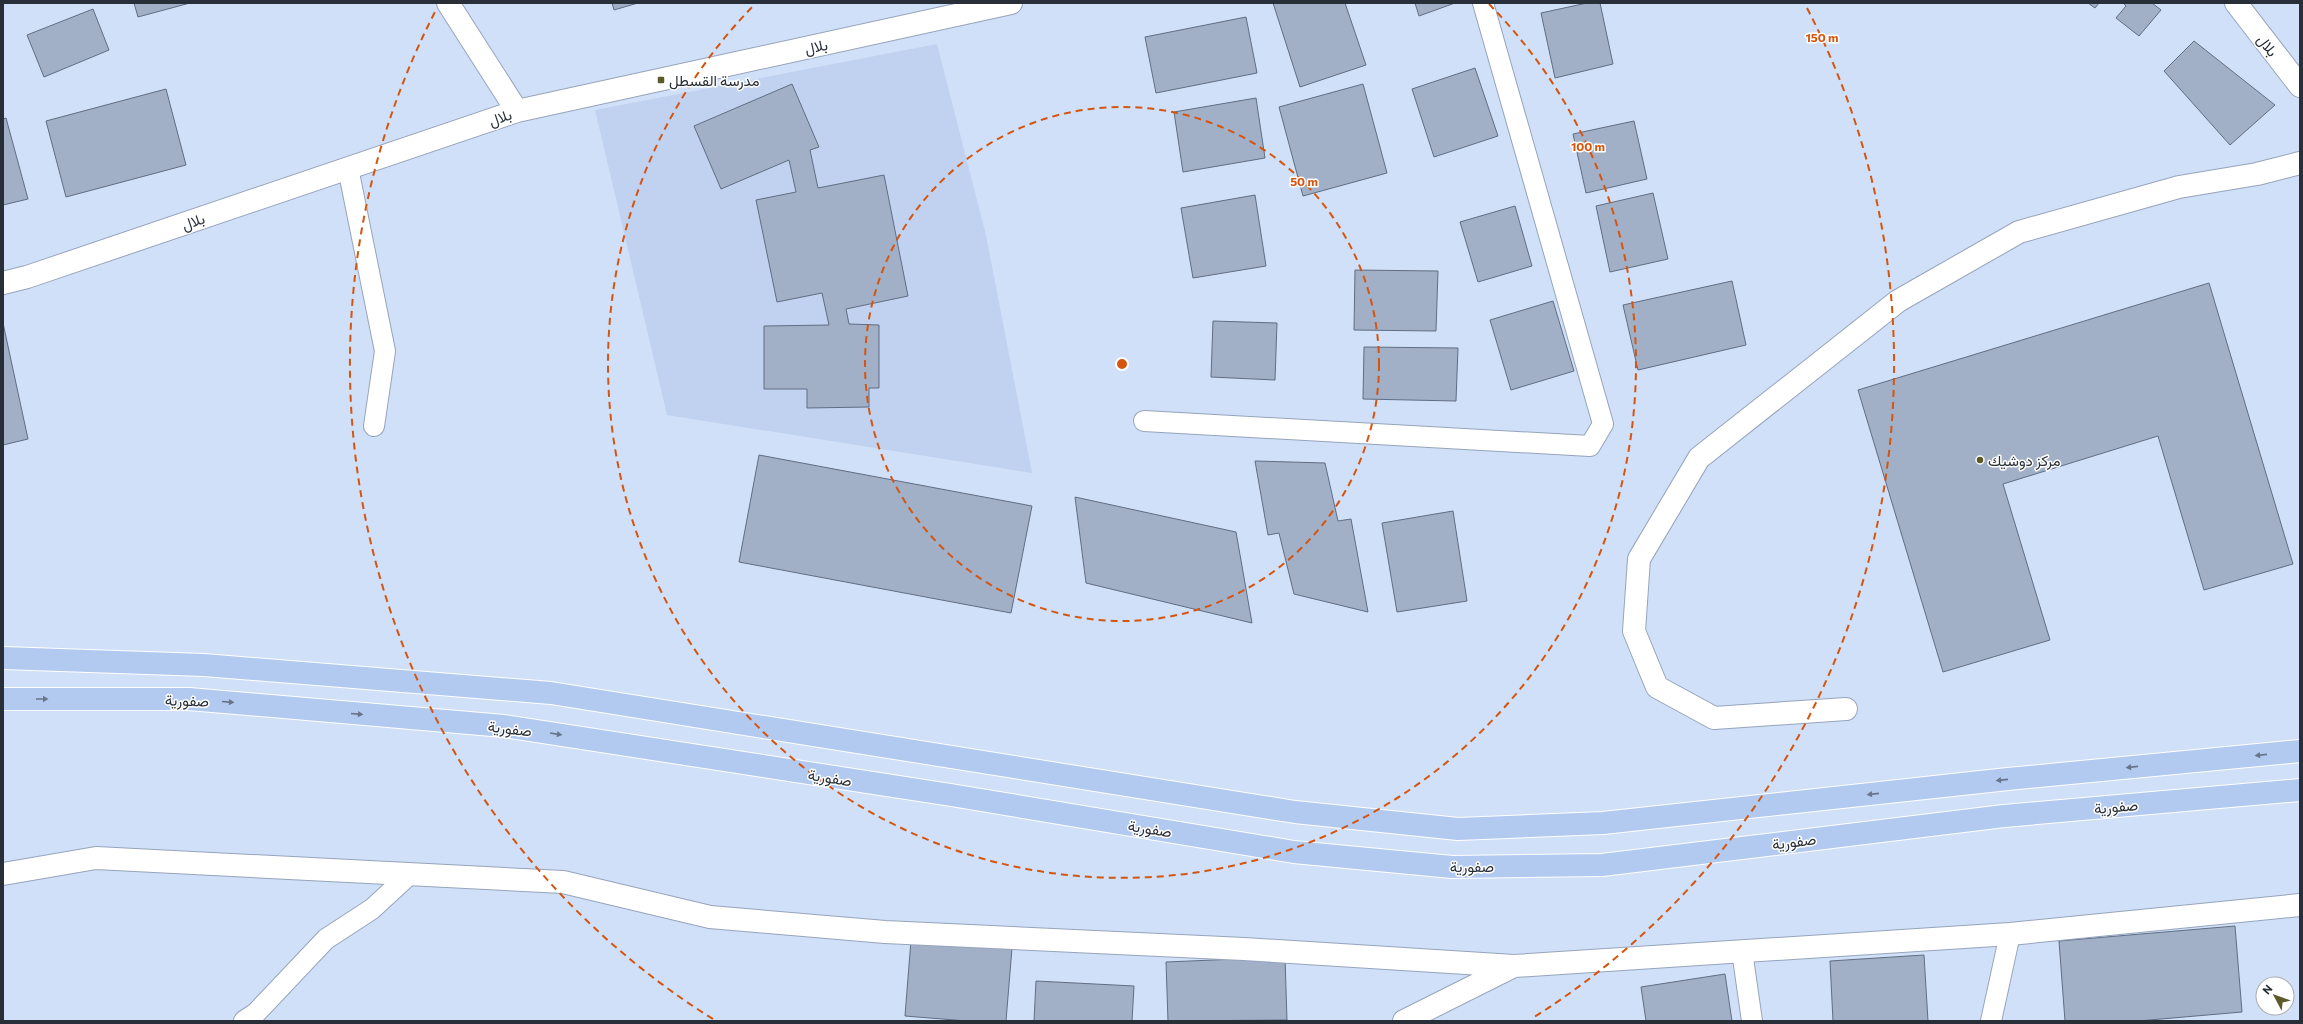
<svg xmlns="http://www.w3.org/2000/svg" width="2303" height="1024" font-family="Commissioner,Vazirmatn,sans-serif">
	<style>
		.built { fill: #c0d2f0 }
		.building { fill: #a2b0c7; stroke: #606d82 }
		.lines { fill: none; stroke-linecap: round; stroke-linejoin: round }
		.lane-casing { stroke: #96a4bb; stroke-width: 22 }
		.street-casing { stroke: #96a4bb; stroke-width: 24 }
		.primary-casing { stroke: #fff; stroke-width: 24 }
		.lane { stroke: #fff; stroke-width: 20 }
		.street { stroke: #fff; stroke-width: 22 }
		.primary { stroke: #b2caf0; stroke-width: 22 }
		.oneway { fill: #67758b }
		.ring { fill: none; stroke: #d55510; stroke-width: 2; stroke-dasharray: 7 5 }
		.poi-dot { fill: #5a5b28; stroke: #fff; stroke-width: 1.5 }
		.labels { text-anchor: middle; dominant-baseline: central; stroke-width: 3; stroke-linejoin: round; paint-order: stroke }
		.street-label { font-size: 15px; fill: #292f38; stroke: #fff }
		.poi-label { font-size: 15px; fill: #292f38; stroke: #fff; text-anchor: start }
		.centre { fill: #d55510; stroke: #fff; stroke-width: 2 }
		.ring-label { font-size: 12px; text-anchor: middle; font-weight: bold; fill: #d55510; stroke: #fff; stroke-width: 3; stroke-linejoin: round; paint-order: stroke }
	</style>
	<rect width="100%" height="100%" fill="#d0e0f8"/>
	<!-- built -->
	<path class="built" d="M937,44l49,191 46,238 -365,-58 -72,-305z"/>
	<!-- building -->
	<path class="building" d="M134,3h56l-52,14z
		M612,3h26l-24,7z
		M1273,3h72l21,62 -66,22z
		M1415,3h40l-36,13z
		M1587,3h13l13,61 -58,14 -14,-65z
		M2088,3h11l-4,5z
		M2123,3h29l9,7 -22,26 -23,-18 10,-12z
		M93,9l16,41 -65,27 -17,-42z
		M1246,17l11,56 -101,20 -11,-56z
		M2194,41l81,64 -45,40 -66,-74z
		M1475,68l23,68 -64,21 -22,-68z
		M792,84l27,63 -9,3 8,38 66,-13 24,121 -62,13 3,15 30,1v63h-10v19l-62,1v-19h-43v-63l65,-1 -7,-32 -45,9 -21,-102 40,-8 -7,-32 -68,29 -27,-63z
		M1363,84l24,89 -84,23 -24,-89z
		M166,89l20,76 -120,32 -20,-76z
		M1256,98l9,60 -82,14 -9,-60z
		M6,118l22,81 -25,6v-86z
		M1634,121l13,58 -61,14 -13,-59z
		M1653,193l15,66 -58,13 -14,-66z
		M1255,195l11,71 -73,12 -12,-70z
		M1515,206l17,60 -54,16 -18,-60z
		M1355,270l83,1 -2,60 -82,-1z
		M1732,281l14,64 -108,25 -15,-65z
		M2209,283l84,281 -89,26 -46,-154 -155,48 47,156 -107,32 -85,-282z
		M1553,301l21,70 -63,19 -21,-70z
		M1213,321l64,2 -2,57 -64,-3z
		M3,323l25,116 -25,6z
		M1364,347l94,1 -2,53 -93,-2z
		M759,455l273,51 -21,107 -272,-51z
		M1255,461l70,2 13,58 13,-2 17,93 -74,-18 -15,-61 -11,2z
		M1075,497l161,35 16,91 -166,-40z
		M1453,511l14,90 -70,11 -15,-89z
		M2235,926l7,86 -104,9h-73l-6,-80z
		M911,940l101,8 -6,73h-39l-62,-5z
		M1924,955l4,66h-95l-3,-60z
		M1285,957l2,63 -119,1 -2,-59z
		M1725,974l7,47h-86l-5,-34z
		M1036,981l98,5 -2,35h-98z"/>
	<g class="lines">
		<!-- lane casing -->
		<g class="lane-casing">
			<path id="lane" d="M348,168l37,183 -11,75
				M1144,421l446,25 13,-22 -120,-421
				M1742,951l10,70
				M244,1021l12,-8 70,-74 46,-30 38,-35
				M1991,1021l19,-87"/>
		</g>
		<!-- street casing -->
		<g class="street-casing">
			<path id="street" d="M448,3l69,108
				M2236,3l64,83
				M3,283l24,-6 490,-166 494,-108
				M1846,709l-132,9 -57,-31 -23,-56 5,-72 60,-101 199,-157 121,-69 160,-45 78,-13 43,-11
				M3,874l93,-16 467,24 147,35 175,15 359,17 270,17
				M1404,1021l110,-55 496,-32 290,-29"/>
		</g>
		<!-- primary casing -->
		<g class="primary-casing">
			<path id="primary" d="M3,658l201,7 347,28 744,119 163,17 145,-6 405,-44 292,-28
				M3,699h186l315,27 447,69 343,57 158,15 150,-2 402,-49 296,-26"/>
		</g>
		<!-- lane -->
		<use href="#lane" class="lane"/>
		<!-- street -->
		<use href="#street" class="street"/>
		<!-- primary -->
		<use href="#primary" class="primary"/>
	</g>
	<!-- one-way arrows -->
	<defs><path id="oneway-solid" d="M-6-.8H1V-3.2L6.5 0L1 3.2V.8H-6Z"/></defs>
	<g class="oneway">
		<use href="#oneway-solid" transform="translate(42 699)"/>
		<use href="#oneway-solid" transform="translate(228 702) rotate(5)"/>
		<use href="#oneway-solid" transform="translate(357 714) rotate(5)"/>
		<use href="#oneway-solid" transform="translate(556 734) rotate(9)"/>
		<use href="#oneway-solid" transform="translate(2261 755) rotate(174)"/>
		<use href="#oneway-solid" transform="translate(2132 767) rotate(174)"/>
		<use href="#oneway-solid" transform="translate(2002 780) rotate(174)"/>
		<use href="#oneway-solid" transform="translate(1873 794) rotate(174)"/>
	</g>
	<!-- distance rings -->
	<g class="ring">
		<circle cx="1122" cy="364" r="257"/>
		<path d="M1489 4A514 514 0 1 1 755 4"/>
		<path d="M713 1019A772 772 0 0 1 437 8M1807 8A772 772 0 0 1 1531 1019"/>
	</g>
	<!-- markers -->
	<g class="poi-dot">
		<rect x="657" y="76" width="8" height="8" rx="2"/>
		<circle cx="1980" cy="460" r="4"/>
	</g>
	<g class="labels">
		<!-- street labels -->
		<g class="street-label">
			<text transform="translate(2268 45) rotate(53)">بلال</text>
			<text transform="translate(816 46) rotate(-12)">بلال</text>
			<text transform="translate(500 117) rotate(-19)">بلال</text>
			<text transform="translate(193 221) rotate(-19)">بلال</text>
			<text transform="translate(187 700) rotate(2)">صفورية</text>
			<text transform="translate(510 728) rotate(7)">صفورية</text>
			<text transform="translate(830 777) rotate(9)">صفورية</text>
			<text transform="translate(2116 806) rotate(-5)">صفورية</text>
			<text transform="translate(1150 828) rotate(9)">صفورية</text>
			<text transform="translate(1794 841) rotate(-7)">صفورية</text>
			<text x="1472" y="866">صفورية</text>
		</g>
		<!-- poi labels -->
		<g class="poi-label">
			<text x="669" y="80">مدرسة القسطل</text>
			<text x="1988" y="460">مركز دوشيك</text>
		</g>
	</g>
	<circle cx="1122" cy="364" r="6" class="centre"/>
	<g class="ring-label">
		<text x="1822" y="42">150 m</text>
		<text x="1588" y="151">100 m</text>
		<text x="1304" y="186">50 m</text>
	</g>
	<!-- border -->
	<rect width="2303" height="1024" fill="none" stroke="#292f38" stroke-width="8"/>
	<!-- north arrow -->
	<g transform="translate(2275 996) rotate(311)"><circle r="19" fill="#ffffff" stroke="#a9acaf"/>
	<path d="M0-3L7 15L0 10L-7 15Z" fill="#5a5b28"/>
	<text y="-6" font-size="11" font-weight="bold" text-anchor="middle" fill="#292f38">N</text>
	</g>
</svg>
